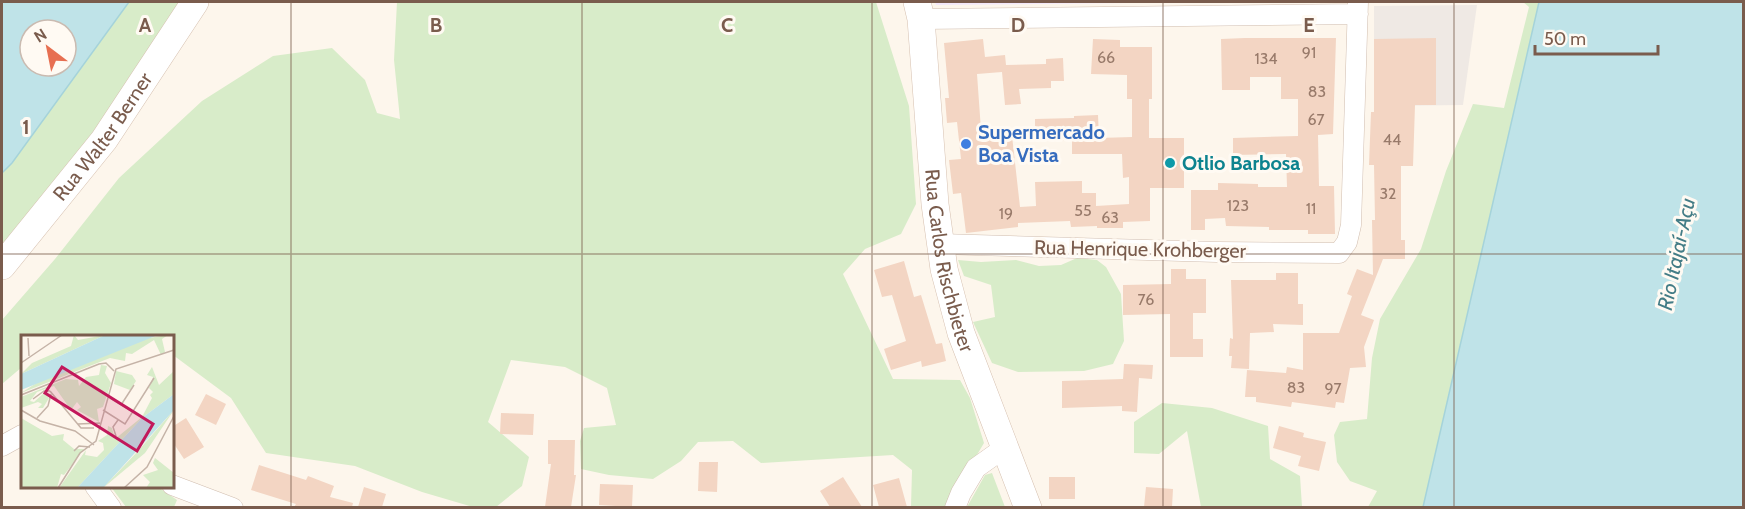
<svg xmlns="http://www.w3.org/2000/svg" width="1745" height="509" font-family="Cabin,sans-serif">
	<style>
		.industrial { fill: #efe9e4 }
		.education { fill: #f3e8fa }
		.green { fill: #d8ecc9 }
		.water { fill: #bfe3e8; stroke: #a5d3da; stroke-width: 1.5; fill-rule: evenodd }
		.building { fill: #f3d5c3 }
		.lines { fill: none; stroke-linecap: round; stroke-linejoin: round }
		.street-casing { stroke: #d1beb0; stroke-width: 21 }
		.secondary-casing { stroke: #d6c0b0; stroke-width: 28 }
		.street { stroke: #fff; stroke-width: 20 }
		.secondary { stroke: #fff; stroke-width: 27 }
		.grid { fill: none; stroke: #7a5c4d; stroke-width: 1.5; stroke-opacity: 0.55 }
		.shop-dot { fill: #3f7fe0; stroke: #fffaf3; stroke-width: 2 }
		.culture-dot { fill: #0f9aa8; stroke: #fffaf3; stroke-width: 2 }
		.labels { text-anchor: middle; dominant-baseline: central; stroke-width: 6; stroke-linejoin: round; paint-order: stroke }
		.number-label { font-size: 16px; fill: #987a6a }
		.shop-label { font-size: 20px; font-weight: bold; fill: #366cbe; stroke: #fffaf3; text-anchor: start }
		.street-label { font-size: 20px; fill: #7a5c4d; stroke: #fffaf3 }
		.culture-label { font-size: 20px; font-weight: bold; fill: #0d838f; stroke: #fffaf3; text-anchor: start }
		.water-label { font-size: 21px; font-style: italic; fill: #437c86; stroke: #fffaf3 }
		.inset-road { fill: none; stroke: #c5b3a7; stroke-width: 1.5 }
		.view { fill: #c2185b; fill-opacity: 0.15; stroke: #c2185b; stroke-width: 3 }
		.inset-edge { fill: none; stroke: #7a5c4d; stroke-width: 3 }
		.grid-label { font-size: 20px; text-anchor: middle; font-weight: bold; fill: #7a5c4d; stroke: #fffaf3; stroke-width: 6; stroke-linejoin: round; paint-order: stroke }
	</style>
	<rect width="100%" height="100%" fill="#fdf6ec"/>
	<!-- industrial -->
	<path class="industrial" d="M1477,5l-14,100 -89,1v-100z"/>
	<!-- education -->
	<path class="education" d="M935,2h194v1l-193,2z"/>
	<!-- green -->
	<path class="green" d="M129,2h52l-90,137 -89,109v-75l10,-10z
		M397,2h479l33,104 7,98 -15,30 -36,15 -22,25 50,105 67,1 10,18 14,45 -38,64h-35l1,-37 -19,-15 -132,8 -28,-22 -35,1 -17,19 -28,18 -44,-4 -28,-6 -1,-28 4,-13 32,-3 -9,-37 -42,-21 -54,-7 -23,62 41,35 -7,29 -26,21h-23l-51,-15 -67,-26 -89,-13 -35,-55 -58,-43 -1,-19h-150v31l-20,17v-64l53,-61 64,-81 83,-77 71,-45 59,-8 33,32 12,33 23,6 -6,-59z
		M1523,2h16l-116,505h-55l9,-16 -27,-10 -13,-19 -3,-27 6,-13 27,-3 5,-61 8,-39 41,-70 25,-78 27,-67 31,4 25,-101z
		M1077,258l20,2 9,7 15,27 3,47 -11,23 -29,7 -66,1 -26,-9 -19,-41 22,-5 -4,-32 -27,-9 -6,-16 23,2 35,-2 23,6 22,-1z
		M1162,403l50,5 56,18 2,33 30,17 2,31h-101l-14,-76 -28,23 -25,-1v-31z
		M992,473l13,34h-38l18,-32z
		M111,487h47l19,13 -3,7h-48z"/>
	<!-- water -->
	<path class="water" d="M2,2h127l-117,161 -10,10zM30,30h36v36h-36z
		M1539,2h204v505h-320z"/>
	<!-- building -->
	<path class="building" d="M1245,38h91l-3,96 -15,1 1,51h15l1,48h-27v-4h-39v-3l-43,-1 -1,-8 -20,1v11h-14v-40h27v-7l40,1v3h29l-1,-33 -53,1v-17l65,-2v-37h-17v-22h-31v13h-28l-1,-51z
		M1436,38v67h-21l-2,61h-12v74h4v19h-22l-22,56 13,5 -10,27 2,20 -16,1 -6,35 -8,-1 -1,6 -43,-6 -1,5 -35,-5v-5h-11l2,-27 39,3 1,-6 16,3v-37h36l13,-37 -5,-2 10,-25 16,6 -1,-55h3l-1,-55h-5l2,-53h3v-73z
		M983,39l2,18 20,-2 1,10 40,-1v-5l17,-1 1,23h-13v7l-32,1 2,15 -16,1 -3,-33 -25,2 4,56 30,-3 9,80 16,-1 -1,-24 47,-1v12h14v13l33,-2v-27l-6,1 -1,-24h-50v-14l-37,1v-22l39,-1v-2l24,-1 1,23 33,-1v-38h-5v-24l-36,-1 2,-35 27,1v7h32v52h-3v39h35v50h-34v33l-27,1v6h-26v-2l-26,1 -1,-6 -52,2v4l-52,6 -5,-40 -8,1 -4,-34 12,-1 -4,-37 -10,1 -2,-25h4l-5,-55z
		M904,261l10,36 7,-2 15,49 6,-1 4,18 -24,6 -1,-6 -30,9 -7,-21 22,-8 -14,-46 -10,2 -8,-27z
		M1171,269h15v10h20v34h-13v26h10v18h-33v-43l-47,1v-30l48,-1z
		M1276,273h22v31h5v21l-30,-1 1,8 -24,1 -1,36 -18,-1 1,-12h-3l1,-18 3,1 -2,-59h45z
		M1124,364l29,1 -1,14 -13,-1 -2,34 -15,-1v-5l-60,2v-27l61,-2z
		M206,394l20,10 -10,21 -21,-10z
		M501,413l33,1 -1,21 -33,-1z
		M186,418l18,29 -20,12 -12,-18v-14z
		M1279,426l25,7 -1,4 23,5 -7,29 -21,-5 3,-10 -28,-8z
		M548,440h27l-1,35h2l-5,32h-26l6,-43h-3z
		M699,462h19l-1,30 -19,-1z
		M259,465l47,15 2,-4 26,10 -4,11 23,6 -1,4h-58l2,-3 -45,-14z
		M843,477l19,30h-32l-10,-16z
		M1049,477h26v22h-26z
		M899,478l8,29h-28l-6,-22z
		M600,484l33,1 -1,22 -33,-2z
		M364,487l22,7 -4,13h-24z
		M1146,487l27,2 -1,18h-28z"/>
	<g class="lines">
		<!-- street casing -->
		<g class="street-casing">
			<path id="street" d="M921,19l437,-5
				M940,244l277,8 122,1 8,-11 4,-17 7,-223
				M2,446l20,-11
				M172,485l61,23
				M95,486l16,22
				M955,508l6,-15 15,-25 28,-20"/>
		</g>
		<!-- secondary casing -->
		<g class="secondary-casing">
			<g id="secondary">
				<path id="s1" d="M917,2l4,17 14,185 9,65 17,64 67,175"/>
				<path id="s2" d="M2,266l102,-126 91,-138"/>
			</g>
		</g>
		<!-- street -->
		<use href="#street" class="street"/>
		<!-- secondary -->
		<use href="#secondary" class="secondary"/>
	</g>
	<!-- grid -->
	<path class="grid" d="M291,2v506M582,2v506M872,2v506M1163,2v506M1454,2v506M2,254h1742"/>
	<!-- markers -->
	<circle class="shop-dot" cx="966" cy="144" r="6"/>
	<circle class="culture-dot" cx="1170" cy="163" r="6"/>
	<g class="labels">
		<!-- number labels -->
		<g class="number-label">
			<text x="1309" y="52">91</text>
			<text x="1106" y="57">66</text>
			<text x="1266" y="58">134</text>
			<text x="1317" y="91">83</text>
			<text x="1316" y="119">67</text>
			<text x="1392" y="139">44</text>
			<text x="1388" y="193">32</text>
			<text x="1238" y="205">123</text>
			<text x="1311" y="208">11</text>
			<text x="1083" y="210">55</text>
			<text x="1006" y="213">19</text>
			<text x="1110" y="217">63</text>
			<text x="1146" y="299">76</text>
			<text x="1296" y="387">83</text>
			<text x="1333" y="388">97</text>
		</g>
		<!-- shop labels -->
		<g class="shop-label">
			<text x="978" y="132">Supermercado<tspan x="978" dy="23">Boa Vista</tspan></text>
		</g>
		<!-- street labels -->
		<g class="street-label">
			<text stroke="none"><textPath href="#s2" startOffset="164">Rua Walter Berner</textPath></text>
			<text transform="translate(1140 249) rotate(1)">Rua Henrique Krohberger</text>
			<text stroke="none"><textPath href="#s1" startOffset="261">Rua Carlos Rischbieter</textPath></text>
		</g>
		<!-- culture labels -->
		<g class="culture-label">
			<text x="1182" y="163">Otlio Barbosa</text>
		</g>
		<!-- water labels -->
		<g class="water-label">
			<text transform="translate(1676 254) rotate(-78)">Rio Itajaí-Açu</text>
		</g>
	</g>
	<!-- overview -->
	<g transform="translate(21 335)">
		<rect width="153" height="153" fill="#fdf6ec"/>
		<path d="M53,0l4,5 27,-5 -84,39 11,-11 39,-17zM147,0l-6,4 3,13 -4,3 -7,-15 -22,14 -6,-1 -1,8 -15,-3 -89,35 17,-11 110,-44zM80,30l6,1 -2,7 6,10 -8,24 -6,2 2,13 -22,-12 4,-3 -4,-5 -6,8 -17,-24 -17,6 -7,9 4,1 10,-9 5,5 -6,10h-5l4,-4 -4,-2 -17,6v-11l45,-18 12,1 1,6 7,-9 13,-2zM131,32l7,18 15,-14v23l-32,24 -65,70h-18l27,-38 -1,5 12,2 7,-7 -1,-7 -5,-2 9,-6 1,-9 4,2 3,11 27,-22 10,-19 -2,-3 3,-3 -4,-4 4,-11 -6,-2zM95,36l16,4 4,6 -6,9 -16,-6zM153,75l-29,43 -42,35 35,-37zM0,83l31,18 12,-2 -1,6 11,9h10l-20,26 -3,-1 -4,14h-36zM134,123l19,15v15h-28l4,-6 -7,-7 15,-5 -5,-7z" fill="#d8ecc9"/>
		<path d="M84,0h53l-137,55v-16zM153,59v16l-71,78h-26l65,-70z" fill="#bfe3e8"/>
		<path class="inset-road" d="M7,3l1,18M0,28l41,-28M29,56l31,37h13M0,60l78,-31 7,-1 8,8M89,63l23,14M12,64l11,-8h6M100,70l13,-20M0,75l19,11 35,10 19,14M82,75l22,14 29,-46M16,83l11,-12 3,-12M57,89l22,-1M95,101l-3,-9 5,-7M53,116l5,-5 11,1M37,153l22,-35 16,-12 20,-72 58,-19M103,153l23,-21 27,-51"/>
		<path class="view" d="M41,32l91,57 -16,27 -92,-58z"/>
		<rect width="153" height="153" class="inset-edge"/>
	</g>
	<g class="grid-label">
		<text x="145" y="32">A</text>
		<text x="436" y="32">B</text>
		<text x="727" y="32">C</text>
		<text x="1018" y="32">D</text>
		<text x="1309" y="32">E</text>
		<text x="26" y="134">1</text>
	</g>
	<!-- border -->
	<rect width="1745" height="509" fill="none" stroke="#7a5c4d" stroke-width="6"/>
	<!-- north arrow -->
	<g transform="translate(48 48) rotate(328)"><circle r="28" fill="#fffaf3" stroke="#cabbb1" stroke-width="1.5"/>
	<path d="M0-4.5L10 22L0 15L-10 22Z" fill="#e76f51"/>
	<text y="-9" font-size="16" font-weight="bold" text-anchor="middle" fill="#7a5c4d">N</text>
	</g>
	<!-- scale -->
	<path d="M1535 45v9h123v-9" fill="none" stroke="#7a5c4d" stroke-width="3"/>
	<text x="1544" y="45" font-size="18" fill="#7a5c4d" stroke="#fffaf3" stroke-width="4.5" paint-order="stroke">50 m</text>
</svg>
